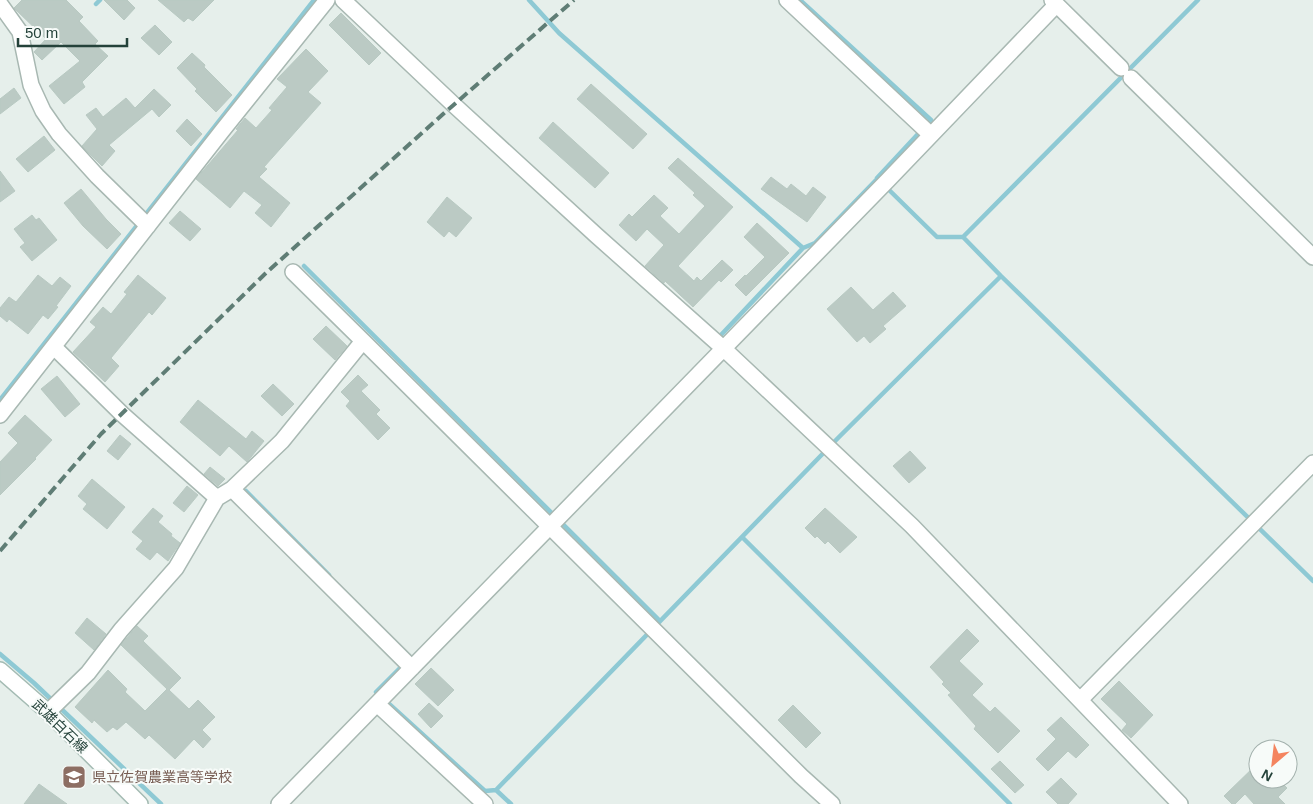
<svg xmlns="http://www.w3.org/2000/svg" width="1313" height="804" font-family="Helvetica,'Noto Sans JP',sans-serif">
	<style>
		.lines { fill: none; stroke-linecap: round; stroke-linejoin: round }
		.stream { stroke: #8ec9d4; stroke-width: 4.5 }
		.building { fill: #bbcac4; stroke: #b8c9c2 }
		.minor-casing { stroke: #a8b8b2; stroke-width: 18 }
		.secondary-casing { stroke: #a4bbb3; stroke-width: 18 }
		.minor { stroke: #fff; stroke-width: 15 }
		.secondary { stroke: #fff; stroke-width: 15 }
		.rail { stroke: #5f7d75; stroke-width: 4; stroke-dasharray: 10 5; stroke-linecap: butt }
		.labels { text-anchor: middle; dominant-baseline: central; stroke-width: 4; stroke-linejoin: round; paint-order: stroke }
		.street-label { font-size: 14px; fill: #24423a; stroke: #f7fbf9 }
		.education-label { font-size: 14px; fill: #785e54; stroke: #f7fbf9; text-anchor: start }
	</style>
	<rect width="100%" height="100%" fill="#e6efeb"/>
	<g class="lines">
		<!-- stream -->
		<path class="stream" d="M529,0l30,33 244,215 -83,88
			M800,0l131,120 -54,58
			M1198,0l-235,237 38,39 312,305
			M96,4l4,-4
			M885,186l52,51h26
			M803,248l12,-5 63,-65
			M304,266l356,355
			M0,400l314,-400
			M246,491l83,84
			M742,537l268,267
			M0,654l34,29 127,121
			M404,664l-28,28 109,99 11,-1
			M511,804l-15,-14 342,-352 163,-162"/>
	</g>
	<!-- building -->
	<path class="building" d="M22,0h44l17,17 -4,4 19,20 -3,3 13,12 -26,26 3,5 -21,17 -15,-18 31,-25 -19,-19 -19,18 -8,-8 12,-13 -32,-31z
		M104,0h23l8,8 -11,12z
		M158,0h56l-21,21 -5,-3 -4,4z
		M341,13l40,40 -12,12 -40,-40z
		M155,25l17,17 -13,13 -18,-17z
		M306,49l22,22 -20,21 13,11 -57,64 3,2 -8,8 31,26 -19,24 -16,-14 7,-8 -18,-14 -14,17 -34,-29 42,-49 -2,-1 9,-11 11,10 16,-18 -3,-2 18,-21 -10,-8z
		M192,53l13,12 -1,2 28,28 -16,17 -21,-21 2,-2 -20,-21z
		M591,84l56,50 -14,15 -56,-50z
		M14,88l7,10 -21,16v-15z
		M154,89l17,16 -12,12 -7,-8 -43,36 6,6 -13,15 -20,-20 15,-17 -11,-14 10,-7 7,9 23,-19 9,10z
		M187,119l15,15 -11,12 -15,-15z
		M553,122l56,51 -14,15 -56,-50z
		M44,136l11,14 -27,22 -12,-13z
		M678,158l55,49 -55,59 16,15 3,-4 4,4 21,-21 11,10 -12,12 -2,-2 -26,27 -28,-26 -1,2 -19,-17 19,-21 -17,-16 -11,12 -17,-16 10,-11 3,3 22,-22 14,13 -8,8 19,18 26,-28 -12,-11 2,-2 -27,-25z
		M0,171l15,20 -15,11z
		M771,177l16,12 4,-5 15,12 7,-9 13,10 -19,25 -46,-33z
		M81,189l25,30 15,15 -14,15 -24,-23 -19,-23z
		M447,197l25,21 -16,19 -7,-6 -5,6 -17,-15z
		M180,211l21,18 -11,12 -21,-18z
		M32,215l4,5 3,-2 18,22 -25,21 -12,-14 5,-4 -11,-14z
		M757,223l32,30 -43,43 -11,-11 10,-10 1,1 19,-19 -21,-20z
		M38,275l14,11 8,-9 11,9 -15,20 2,1 -10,12 -5,-4 -15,19 -19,-15 -2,3 -7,-6v-8l9,-11 7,5z
		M138,275l28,23 -14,17 -3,-3 -38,46 8,8 -14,16 -32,-30 23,-25 -6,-5 13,-15 8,7 16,-20 -3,-2z
		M851,287l22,23 20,-18 13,14 -23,20 3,3 -16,14 -6,-7 -7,6 -30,-33z
		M326,326l21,20 -12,14 -22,-21z
		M358,375l10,10 -7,6 19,19 -4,4 14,14 -12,12 -32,-34 4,-5 -9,-9z
		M57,376l23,28 -15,13 -24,-28z
		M273,384l21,20 -12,12 -21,-20z
		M198,400l48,39 6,-8 12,10 -17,21 -18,-16 -9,10 -40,-34z
		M25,415l27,25 -17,18 1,1 -36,36v-33l18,-19 -10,-10z
		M120,435l11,9 -13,16 -11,-9z
		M910,451l16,17 -17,15 -16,-17z
		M210,467l15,12 -7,7 -14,-12z
		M92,479l33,28 -18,22 -24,-20 4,-5 -9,-8z
		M187,486l11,9 -14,17 -11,-9z
		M153,508l10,8 -5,6 14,12 -1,2 9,7 -12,18 -11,-9 -7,8 -14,-11 7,-8 -11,-9z
		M825,508l32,29 -17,16 -12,-12 -3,3 -8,-8 -2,2 -10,-10z
		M87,618l19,16 -12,16 -19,-17z
		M137,626l11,10 -5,5 38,37 -12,12 20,19 9,-9 17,17 -13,13 9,9 -8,9 -9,-9 -19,20 -26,-24 -4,4 -19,-17 -9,8 -4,-3 -6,5 -13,-12 -2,3 -17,-16 33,-37 19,19 -2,3 20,19 22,-22 -46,-44z
		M967,629l12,12 -20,20 24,23 -11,11 18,17 5,-5 25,24 -22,22 -24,-24 2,-3 -28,-31 3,-2 -9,-9 2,-2 -14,-15z
		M431,668l23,22 -16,16 -23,-22z
		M1119,681l34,34 -22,23 -9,-8 5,-6 -26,-25z
		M429,703l14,13 -12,12 -13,-14z
		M793,705l28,28 -15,15 -28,-28z
		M1061,717l28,28 -13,13 -8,-7 -20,20 -12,-12 20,-20 -9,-9z
		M1000,761l24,24 -9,8 -24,-24z
		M1258,763v16h20l9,9 -9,9 7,7h-31l-9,-10 -10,10h-3l-8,-8z
		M1061,778l16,16 -9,10h-10l-12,-12z
		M39,784l28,20h-43z"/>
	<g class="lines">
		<!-- minor casing -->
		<g class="minor-casing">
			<path id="minor" d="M343,0l111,105 143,131 126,112 189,178 268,278
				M787,0l144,135
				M1052,0l69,68
				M0,4l20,28 11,53 12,26 16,23 38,42 51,50
				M1131,78l182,179
				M293,272l70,69
				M0,415l222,-284 105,-131
				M232,489l180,179
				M217,498l15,-9 50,-48 81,-100 438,435 31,28
				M1080,700l233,-237
				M377,704l108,100
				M48,712l40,-39 33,-43 55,-62 41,-70 -95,-84 -68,-67
				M279,804l609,-624 168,-175"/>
		</g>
		<!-- secondary casing -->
		<g class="secondary-casing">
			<path id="secondary" d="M0,670l48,42 92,92"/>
		</g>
		<!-- minor -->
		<use href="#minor" class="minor"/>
		<!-- secondary -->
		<use href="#secondary" class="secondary"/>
		<!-- rail -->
		<path class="rail" d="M0,551l101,-117 166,-162 175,-157 132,-115"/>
	</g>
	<!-- icons -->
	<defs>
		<g id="school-square" transform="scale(1.25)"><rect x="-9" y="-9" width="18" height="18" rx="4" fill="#8d6e63" stroke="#f7fbf9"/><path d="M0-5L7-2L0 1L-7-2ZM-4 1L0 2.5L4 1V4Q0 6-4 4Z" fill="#fff"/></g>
	</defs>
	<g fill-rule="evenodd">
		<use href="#school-square" x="74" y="777"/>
	</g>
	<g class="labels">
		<!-- street labels -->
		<g class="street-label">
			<text transform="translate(60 726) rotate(44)">武雄白石線</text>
		</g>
		<!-- education labels -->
		<g class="education-label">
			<text x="92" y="777">県立佐賀農業高等学校</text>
		</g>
	</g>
	<!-- north arrow -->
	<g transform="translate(1273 764) rotate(208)"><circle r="24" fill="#f7fbf9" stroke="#a3b1ad"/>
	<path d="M0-4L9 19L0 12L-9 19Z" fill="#f4845f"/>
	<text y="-8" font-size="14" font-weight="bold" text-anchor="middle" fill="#24423a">N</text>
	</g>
	<!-- scale -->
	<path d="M18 38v8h109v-8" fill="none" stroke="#24423a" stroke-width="2.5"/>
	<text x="25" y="38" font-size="15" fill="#24423a" stroke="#f7fbf9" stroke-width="4" paint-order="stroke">50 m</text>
</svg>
